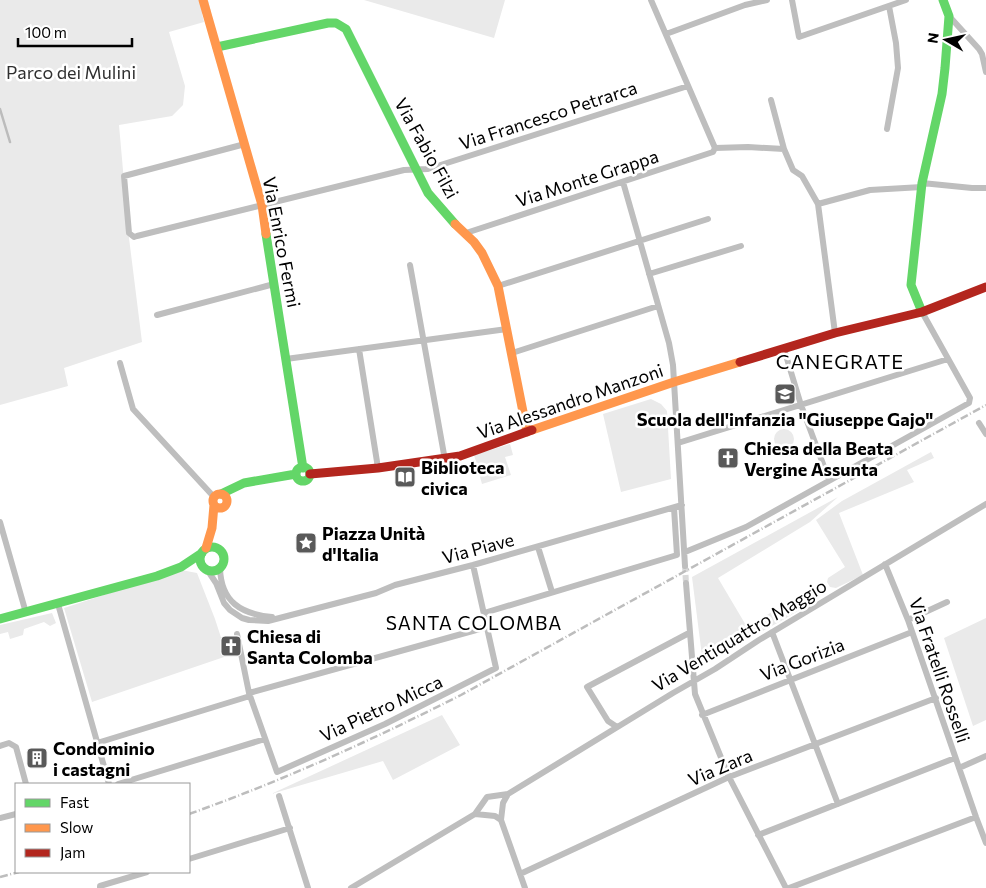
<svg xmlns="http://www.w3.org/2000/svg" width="986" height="888" font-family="Commissioner,sans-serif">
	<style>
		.green { fill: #eaeaea }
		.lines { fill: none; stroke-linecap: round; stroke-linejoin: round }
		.stream { stroke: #bcbcbc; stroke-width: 2.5 }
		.street-tunnel { stroke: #d9d9d9; stroke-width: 6; stroke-dasharray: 6 3; stroke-linecap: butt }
		.street { stroke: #bebebe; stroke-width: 6 }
		.fast { stroke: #63d668; stroke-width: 9 }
		.slow { stroke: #ff974d; stroke-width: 9 }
		.jam { stroke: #b3261e; stroke-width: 9 }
		.rail { stroke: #bdbdbd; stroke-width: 2.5; stroke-dasharray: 8 2.5 1 2.5; stroke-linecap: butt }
		.labels { text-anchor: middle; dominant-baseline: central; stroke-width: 5; stroke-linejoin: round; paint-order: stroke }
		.park-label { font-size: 18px; fill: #2f2f2f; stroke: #fff }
		.street-label { font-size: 18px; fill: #000; stroke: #fff }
		.poi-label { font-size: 18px; font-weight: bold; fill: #000; stroke: #fff; text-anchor: start }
		.neighbourhood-label { font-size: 19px; letter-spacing: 1px; fill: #000; stroke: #fff }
		.quarter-label { font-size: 20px; letter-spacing: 1px; fill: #000; stroke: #fff }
	</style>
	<rect width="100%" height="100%" fill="#fff"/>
	<!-- green -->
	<path class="green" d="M0,0h208l3,12 -9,2 2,8 -35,10 16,54 -2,19 -11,11 -53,9 10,113 13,104 -78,26 4,18 -68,19z
		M364,0h141l-11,38z
		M651,399l10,5 6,7 4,68 -50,13 -18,-78z
		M774 439a10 10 0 1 1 20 0a10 10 0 1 1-20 0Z
		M510,444l3,11 -8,2 6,18 -29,9 -8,-29z
		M931,452l3,6 -27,12 7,12 -75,31 24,62 -27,13 -6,-1 -3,-5 1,-4 17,-11 -29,-47 26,-19z
		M838,497l-28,25 -92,56 29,49 66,-40 5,1 2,4 -2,7 -37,22 -71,38h-5l-3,-3 -10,-79z
		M181,570l16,3 18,46 12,37 -135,46 -28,-94z
		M52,613l4,10 -6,3 -6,-4 -20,7 -1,6 -13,4 -2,-7 -8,2v-9z
		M986,618v102l-13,6 -29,-88z
		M442,715l18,30 -67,35 -10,-19 -112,33z"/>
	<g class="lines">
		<!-- stream -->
		<path class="stream" d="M0,109l10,33"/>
		<!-- street-tunnel -->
		<path class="street-tunnel" d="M685,566l1,17"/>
		<!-- street -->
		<path class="street" d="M651,0l64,148
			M792,0l7,37 107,-37
			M949,16l30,33 3,5 4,18
			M666,34l79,-29 22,-5
			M771,100l13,49
			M887,129l11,-61 -2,-25 -7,-37
			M245,144l-121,32 5,57 5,4 3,-1 267,-66 24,-1 260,-83
			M715,148l33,-1 36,2 9,21 9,6 16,28 17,129
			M623,182l46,161 4,22 12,201
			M922,183l50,5h14
			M818,204l52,-14 52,-3
			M466,233l247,-81 2,-4
			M410,265l35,195
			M649,274l92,-28
			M498,286l210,-67
			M157,315l117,-31
			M359,349l19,119
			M784,349l17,56 28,75
			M512,353l146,-47
			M286,359l221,-30
			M120,363l13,46 81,88
			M979,423l7,11
			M678,443l270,-84
			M0,522l26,91
			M538,547l14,45
			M685,552l61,-25 223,-124 1,-5 -48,-86
			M885,564l23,56 68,197 10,26
			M220,568c1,34 21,46 52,49
			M208,571l8,12 8,20 6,7 12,8 7,2 19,1 108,-28 19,-8 78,-20 209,-60
			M686,583l9,111 34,83 57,111
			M58,604l51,180
			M484,613l193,-58 -3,-47
			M908,620l39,-18
			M772,632l66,172
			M237,634l12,59 28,79 108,-48 111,-56 -23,-103
			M249,693l238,-66
			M702,715l210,-83
			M617,727l-9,-6 -21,-34 102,-54
			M97,743l153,-47
			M0,746l9,-3 7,4 10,37
			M959,768l27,-12
			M118,784l147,-45
			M508,794l-5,9 -2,17 24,68
			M279,796l29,92
			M475,814l20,2 6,4
			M0,818l16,-4
			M758,835l197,-77
			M189,859l101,-31
			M520,874l209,-97 207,-79
			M100,888v-2l47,-14
			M351,888l124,-74 12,-17 21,-3 165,-101 42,-24 44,-29 227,-136
			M789,888l187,-71"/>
		<!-- fast -->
		<path class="fast" d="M217,47l111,-24h8l10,6 82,164 27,31
			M266,234l37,234
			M922,312l-11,-27 11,-102 20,-89 3,-26 4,-52 -6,-16
			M296 474a7 7 0 1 1 14 0a7 7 0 1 1-14 0Z
			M221,494l23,-11 52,-9
			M200 559a12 12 0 1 1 24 0a12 12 0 1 1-24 0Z
			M0,619l157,-43 24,-9 21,-14"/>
		<!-- slow -->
		<path class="slow" d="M203,0l59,205 4,29
			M455,224l19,18 8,11 16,33 29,146
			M532,430l142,-48 66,-20
			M213 501a7 7 0 1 1 14 0a7 7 0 1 1-14 0Z
			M206,548l6,-20 2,-23"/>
		<!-- jam -->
		<path class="jam" d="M740,362l95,-29 87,-21 64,-25
			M310,474l68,-6 82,-12 72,-26"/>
		<!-- rail -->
		<path class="rail" d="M189,814c93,-33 183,-74 272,-119l525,-290
			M0,877l19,-5"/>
	</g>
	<!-- icons -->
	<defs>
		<g id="school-square" transform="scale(1.125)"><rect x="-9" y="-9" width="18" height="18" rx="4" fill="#595959" stroke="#fff"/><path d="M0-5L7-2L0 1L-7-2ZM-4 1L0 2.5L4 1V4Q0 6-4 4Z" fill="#fff"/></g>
		<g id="church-square" transform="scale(1.125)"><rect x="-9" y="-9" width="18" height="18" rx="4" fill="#595959" stroke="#fff"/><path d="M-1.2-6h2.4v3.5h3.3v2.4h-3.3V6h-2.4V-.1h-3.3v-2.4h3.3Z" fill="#fff"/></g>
		<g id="library-square" transform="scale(1.125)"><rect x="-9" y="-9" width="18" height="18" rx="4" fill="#595959" stroke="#fff"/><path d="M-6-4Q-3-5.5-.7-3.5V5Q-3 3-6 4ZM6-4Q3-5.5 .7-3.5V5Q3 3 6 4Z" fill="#fff"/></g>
		<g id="sight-square" transform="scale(1.125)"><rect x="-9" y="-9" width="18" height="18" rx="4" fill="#595959" stroke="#fff"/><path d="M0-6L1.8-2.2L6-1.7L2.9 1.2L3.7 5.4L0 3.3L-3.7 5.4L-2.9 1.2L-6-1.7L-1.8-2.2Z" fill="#fff"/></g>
		<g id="building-square" transform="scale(1.125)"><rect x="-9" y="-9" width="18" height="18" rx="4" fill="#595959" stroke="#fff"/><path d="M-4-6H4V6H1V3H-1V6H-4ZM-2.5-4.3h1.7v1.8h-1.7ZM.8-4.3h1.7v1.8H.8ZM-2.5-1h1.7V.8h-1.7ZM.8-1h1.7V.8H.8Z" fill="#fff"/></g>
	</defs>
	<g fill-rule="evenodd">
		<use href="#school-square" x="785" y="394"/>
		<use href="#church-square" x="728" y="458"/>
		<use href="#library-square" x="405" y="477"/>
		<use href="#sight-square" x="306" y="543"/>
		<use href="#church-square" x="231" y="646"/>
		<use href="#building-square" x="37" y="758"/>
	</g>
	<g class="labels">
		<!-- park labels -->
		<g class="park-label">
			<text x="71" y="72">Parco dei Mulini</text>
		</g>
		<!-- street labels -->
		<g class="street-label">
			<text transform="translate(548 115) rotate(-18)">Via Francesco Petrarca</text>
			<text transform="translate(427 148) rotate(61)">Via Fabio Filzi</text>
			<text transform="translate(587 178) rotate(-18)">Via Monte Grappa</text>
			<text transform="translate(282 242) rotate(79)">Via Enrico Fermi</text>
			<text transform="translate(570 401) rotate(-19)">Via Alessandro Manzoni</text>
			<text transform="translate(478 548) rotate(-15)">Via Piave</text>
			<text transform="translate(739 635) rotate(-31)">Via Ventiquattro Maggio</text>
			<text transform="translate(802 659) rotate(-21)">Via Gorizia</text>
			<text transform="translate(940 670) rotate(71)">Via Fratelli Rosselli</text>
			<text transform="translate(381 708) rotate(-25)">Via Pietro Micca</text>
			<text transform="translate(720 767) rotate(-23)">Via Zara</text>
		</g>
		<!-- poi labels -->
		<g class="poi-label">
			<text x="785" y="419" text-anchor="middle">Scuola dell'infanzia "Giuseppe Gajo"</text>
			<text x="744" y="448">Chiesa della Beata<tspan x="744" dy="21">Vergine Assunta</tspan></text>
			<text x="421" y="467">Biblioteca<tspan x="421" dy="21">civica</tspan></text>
			<text x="322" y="533">Piazza Unità<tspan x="322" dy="21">d'Italia</tspan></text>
			<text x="247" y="636">Chiesa di<tspan x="247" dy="21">Santa Colomba</tspan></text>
			<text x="53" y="748">Condominio<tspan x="53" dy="21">i castagni</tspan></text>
		</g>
		<!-- neighbourhood labels -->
		<g class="neighbourhood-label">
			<text x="474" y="622">SANTA COLOMBA</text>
		</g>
		<!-- quarter labels -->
		<g class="quarter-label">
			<text x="840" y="361">CANEGRATE</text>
		</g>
	</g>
	<!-- legend -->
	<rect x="15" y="783" width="175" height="90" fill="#ffffff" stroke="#999999"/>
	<rect x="25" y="799" width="25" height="8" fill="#63d668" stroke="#999999"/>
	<text x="60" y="808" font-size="15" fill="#000000">Fast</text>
	<rect x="25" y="824" width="25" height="8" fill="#ff974d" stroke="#999999"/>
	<text x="60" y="833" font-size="15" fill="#000000">Slow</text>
	<rect x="25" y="849" width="25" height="8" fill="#b3261e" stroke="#999999"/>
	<text x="60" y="858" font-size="15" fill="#000000">Jam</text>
	<!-- north arrow -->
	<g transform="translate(946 40) rotate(279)" stroke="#ffffff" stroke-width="4" paint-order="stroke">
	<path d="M0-4L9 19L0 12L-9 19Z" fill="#000000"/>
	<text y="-8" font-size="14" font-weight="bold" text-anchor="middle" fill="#000000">N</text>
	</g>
	<!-- scale -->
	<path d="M18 38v8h114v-8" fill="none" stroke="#000000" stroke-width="2.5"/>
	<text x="25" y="38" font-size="15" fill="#000000" stroke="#ffffff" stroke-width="4" paint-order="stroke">100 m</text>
</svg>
